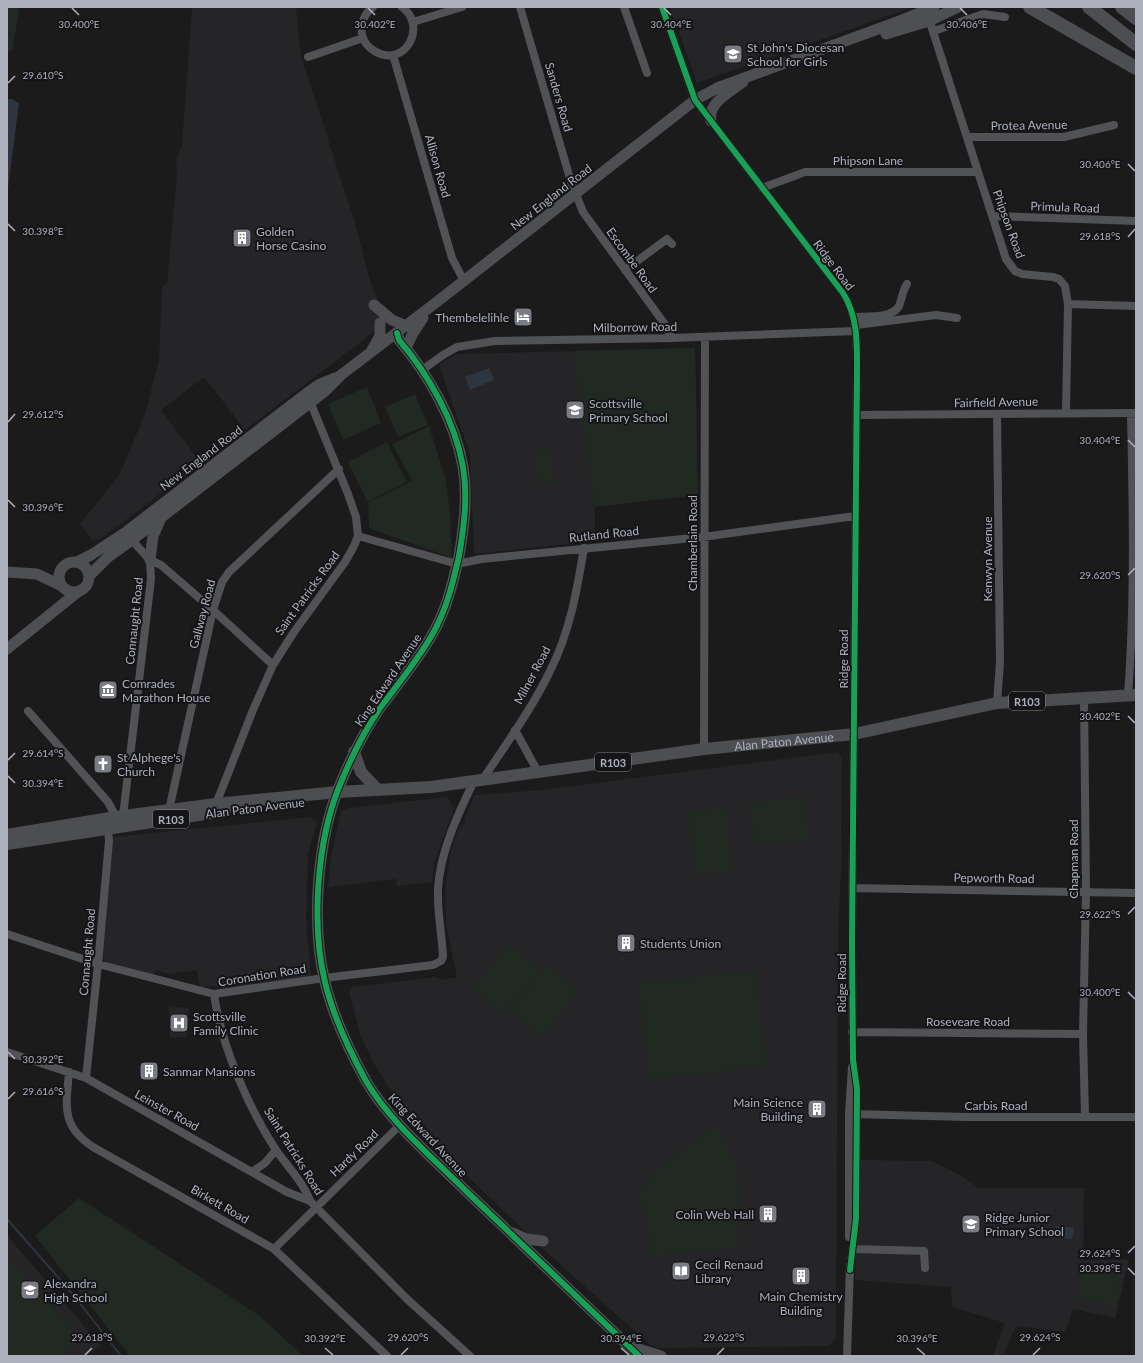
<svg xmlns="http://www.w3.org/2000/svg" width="1143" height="1363" font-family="Lato,sans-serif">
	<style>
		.built { fill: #252527 }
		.green { fill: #202922 }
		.water { fill: #2d353e }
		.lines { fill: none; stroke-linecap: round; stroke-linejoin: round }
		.stream { stroke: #2d353e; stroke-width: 2 }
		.street { stroke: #505255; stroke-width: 8 }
		.secondary { stroke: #4e4f53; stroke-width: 11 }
		.primary { stroke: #4d4e51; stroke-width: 12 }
		.highway { stroke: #4d4e51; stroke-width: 14 }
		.cycleway-casing { stroke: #151517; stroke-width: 8 }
		.cycleway { stroke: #1a9f57; stroke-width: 6 }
		.ticks { fill: none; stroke: #acb0bc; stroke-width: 1.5 }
		.labels { text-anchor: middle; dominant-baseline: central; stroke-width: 4; stroke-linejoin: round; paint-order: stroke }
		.shield { fill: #151517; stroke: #7f828a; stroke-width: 1 }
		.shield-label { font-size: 11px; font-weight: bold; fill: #acb0bc }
		.poi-label { font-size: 12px; fill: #acb0bc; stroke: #151517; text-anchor: start }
		.street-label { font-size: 12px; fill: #acb0bc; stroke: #151517 }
		.ticks-label { font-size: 10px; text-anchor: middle; fill: #acb0bc; stroke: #151517; stroke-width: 4; stroke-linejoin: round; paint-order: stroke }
	</style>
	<rect width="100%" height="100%" fill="#1b1b1b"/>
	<!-- built -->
	<path class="built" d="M192,7h104l5,49 54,167 16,61 8,18 13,16 -147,112 -41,-53 -43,33 40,53 -98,74 -10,4 -13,-17 40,-50 25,-60 14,-54 3,-73 5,-4 10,-108 -1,-15 6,-14z
		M670,7h243l-216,76z
		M695,348l3,147 -103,11v35l-121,13 -4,-100 -31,-89 17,-11z
		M838,752l4,5 -1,75 1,19 -4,81 -2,406 -7,8 -172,2 -6,-3 -32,-28 -68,-61 -102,-97 -27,-28 -20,-24 -28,-43 -13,-27 -12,-45 3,-5 84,-10 5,3 16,-3 -11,-53 -1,-35 6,-38 8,-24 5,-3 1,-7 10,-22 67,-5z
		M448,797l6,12 -20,54 -2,19 -35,4 -1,-7 -68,8 3,-30 10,-46 7,-3z
		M310,817l7,4 -9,34 -2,64 5,59 -60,8 -51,1 -3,-17 -29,4 -13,-4 -1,5 -54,-15 13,-123z
		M169,1006l20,2 -2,29 -17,1z
		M861,1160l71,1 24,12 23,15h105l-1,72h46l-14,58 -42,-9 -8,23 -49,-6 -13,30h-10l12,-33 -53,-16 -1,-20 -96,-7z
		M7,1235l94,111 -16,10h-78z"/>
	<!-- green -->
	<path class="green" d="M7,7h13l-8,44 -5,1z
		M695,348l3,147 -103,12 -21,-156z
		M367,387l14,36 -38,17 -15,-36z
		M415,394l13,31 -30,12 -13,-30z
		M429,426l17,54 4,33 2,45 -83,-30 -1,-25 44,-22 -20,-37z
		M387,442l20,40 -39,20 -20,-40z
		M551,449l4,34 -16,2 -5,-34z
		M804,797l5,43 -54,5 -5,-42z
		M727,807l6,64 -38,4 -6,-64z
		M510,945l29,26 -36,42 -30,-26z
		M548,966l31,26 -38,44 -31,-27z
		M756,970l11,96 -118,14 -10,-97z
		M717,1126l20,41 3,24 -2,56 -86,10c-1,-14 -4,-28 -7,-42 -2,-6 -5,-15 -5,-21 1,-17 62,-58 77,-68z
		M79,1198l181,118 43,40h-173l-95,-120z
		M7,1256l75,84 -25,16h-50z
		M1083,1267l38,7 -5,31 -39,-7z"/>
	<!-- water -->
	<path class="water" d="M7,99h5l7,4 -12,93z
		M489,368l5,12 -24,10 -5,-13z
		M1056,1226l18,2 -2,11 -17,-2z"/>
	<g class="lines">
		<!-- stream -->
		<path class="stream" d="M7,1219l64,73 50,64"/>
		<!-- street -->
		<path class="street" d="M373,7c-8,6 -13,16 -11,27 1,8 7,14 14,18 29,16 52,-26 26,-45
			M520,7l51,175 12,30 81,111 8,15
			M624,7l23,66
			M662,7l33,93 148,193c15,24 14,50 14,77l-5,573 1,117 4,29 -1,130 -6,51
			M928,16l78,243 9,12 7,3 31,3 6,2 6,7 3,18 -2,108
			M413,22l49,-15
			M934,31l49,-17 22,3
			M393,55l59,203 12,23
			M308,57l55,-19
			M968,137h96l50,-12
			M762,188l43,-16h173
			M993,216l143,5
			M625,270l42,-31 5,5
			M1068,304l68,2
			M854,317c12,-1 38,2 45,-11 3,-7 3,-14 8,-22
			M856,325l80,-10 21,3
			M422,370l21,-15 14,-8 38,-6 177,-3 184,-7
			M857,415l279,-2
			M997,415l3,247 -3,41
			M358,536l99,28 24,-5 222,-22 152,-21
			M150,560l11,5 52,45 60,55
			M1128,695c7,-93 5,-188 3,-282
			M1084,697l2,195 -3,142 2,83
			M28,711l80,91 8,15
			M515,730l23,42
			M704,749l1,-412
			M483,779c23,-35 49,-70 67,-108 20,-39 27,-81 34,-123
			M216,804l37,-94 20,-45 21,-33 51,-70 9,-16 4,-10 -2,-19 -8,-23 -39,-95
			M169,810l44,-200 9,-28 7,-10 110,-103
			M123,816l28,-237 -1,-19 -21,-23
			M852,888l284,5
			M7,934l91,30 116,30 110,-16 109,-13 8,-4 2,-4c-1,-23 -6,-45 -5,-68 2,-37 20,-75 36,-108
			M214,994c7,51 34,113 62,156 12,17 27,32 34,51l97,98 63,57
			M852,1032l231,2
			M7,1052l79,26 201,114 23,9
			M69,1072c-3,35 -8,54 24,75l181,102 113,107
			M86,1078l12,-114 11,-123 -1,-14
			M853,1114l113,3h170
			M252,1172l13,-9 11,-13
			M849,1237v-123l3,-47
			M274,1249l126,-124
			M853,1249l71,2 1,17
			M847,1356l3,-91"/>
		<!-- secondary -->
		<path class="secondary" d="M886,34l43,-13 29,-14
			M711,121c-4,-18 19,-29 32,-39
			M374,305l18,15 15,6
			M397,333l2,7c30,35 56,81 64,127 5,29 1,60 -4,89 -6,27 -13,55 -27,79 -15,26 -34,49 -52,73 -17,25 -30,52 -41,79 -22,55 -28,137 -14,195 8,34 24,68 41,99 24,41 67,77 100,110 58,55 115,110 173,165
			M406,348l7,-15 10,-15
			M372,350l8,-14v-13
			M150,560l3,-24 8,-18
			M77,562l14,-7 35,-23 181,-139 13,-9 15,-6
			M59 577a15 15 0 1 1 30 0a15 15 0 1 1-30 0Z
			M7,572l30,2 25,12
			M89,576l19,-19 24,-17 192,-148 17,-17 97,-74 257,-201 22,-12 180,-66 37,-15
			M7,649l72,-58
			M513,1233l13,6 17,2
			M632,1347l29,9"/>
		<!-- primary -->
		<g class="primary">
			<path d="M354,752l7,20 17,18"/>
			<path id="s1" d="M7,835l109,-18 100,-13 121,-12 94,-5 273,-38 150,-15 143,-31 139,-8"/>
			<path d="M7,844l218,-33"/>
		</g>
		<!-- highway -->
		<path class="highway" d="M1030,7l106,61
			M1089,7l47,37
			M1122,7l14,11"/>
		<!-- cycleway casing -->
		<g class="cycleway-casing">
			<path id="cycleway" d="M662,7l33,93 148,193c15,24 14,50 14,77l-5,573 1,117 4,29 -1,130 -6,51
				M397,333l2,7c30,35 56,81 64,127 5,29 1,60 -4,89 -6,27 -13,55 -27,79 -15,26 -34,49 -52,73 -17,25 -30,52 -41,79 -22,55 -28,137 -14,195 8,34 24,68 41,99 24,41 67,77 100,110 58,55 115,110 173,165"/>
		</g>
		<!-- cycleway -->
		<use href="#cycleway" class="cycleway"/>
	</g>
	<!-- ticks -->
	<path class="ticks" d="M72,8l7,7M368,8l7,7M664,8l7,7M960,8l7,7M8,83l7,-7M1128,164l7,7M8,224l7,7M1128,237l7,-8M8,422l7,-8M1128,440l7,7M8,500l7,7M1128,575l7,-7M1128,716l7,7M8,760l7,-7M8,776l7,7M1128,914l7,-7M1128,992l7,7M8,1052l7,7M8,1099l7,-7M1128,1253l7,-7M1128,1268l7,7M325,1348l8,7M621,1348l8,7M917,1348l8,7M85,1355l7,-7M401,1355l7,-7M717,1355l7,-7M1033,1355l7,-7"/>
	<!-- icons -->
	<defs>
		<g id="school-square" transform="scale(1)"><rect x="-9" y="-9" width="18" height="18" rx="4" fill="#797c84" stroke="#151517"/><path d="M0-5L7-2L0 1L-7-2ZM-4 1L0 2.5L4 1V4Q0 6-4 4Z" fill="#fff"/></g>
		<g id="building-square" transform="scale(1)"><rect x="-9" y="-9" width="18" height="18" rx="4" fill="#797c84" stroke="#151517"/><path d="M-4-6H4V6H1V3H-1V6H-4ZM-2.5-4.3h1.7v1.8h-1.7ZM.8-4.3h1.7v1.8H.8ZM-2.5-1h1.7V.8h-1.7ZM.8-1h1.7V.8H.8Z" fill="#fff"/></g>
		<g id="hotel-square" transform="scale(1)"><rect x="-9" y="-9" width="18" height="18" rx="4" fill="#797c84" stroke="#151517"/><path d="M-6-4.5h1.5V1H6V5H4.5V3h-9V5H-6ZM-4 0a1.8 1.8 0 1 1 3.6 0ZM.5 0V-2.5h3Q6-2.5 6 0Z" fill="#fff"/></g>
		<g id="museum-square" transform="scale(1)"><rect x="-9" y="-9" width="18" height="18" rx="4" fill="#797c84" stroke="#151517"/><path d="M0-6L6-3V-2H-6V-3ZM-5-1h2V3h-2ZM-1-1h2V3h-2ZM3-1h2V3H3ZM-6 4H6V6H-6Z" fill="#fff"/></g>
		<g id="church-square" transform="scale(1)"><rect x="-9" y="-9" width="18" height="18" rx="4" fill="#797c84" stroke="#151517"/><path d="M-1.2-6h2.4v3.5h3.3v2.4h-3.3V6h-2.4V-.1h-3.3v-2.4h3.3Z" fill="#fff"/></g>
		<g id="hospital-square" transform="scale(1)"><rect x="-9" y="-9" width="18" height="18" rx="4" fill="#797c84" stroke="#151517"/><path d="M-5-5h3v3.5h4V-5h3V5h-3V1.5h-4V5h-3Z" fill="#fff"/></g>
		<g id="library-square" transform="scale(1)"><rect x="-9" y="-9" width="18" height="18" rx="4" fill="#797c84" stroke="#151517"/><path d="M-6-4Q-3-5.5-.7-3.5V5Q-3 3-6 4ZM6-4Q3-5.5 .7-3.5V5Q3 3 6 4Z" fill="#fff"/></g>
	</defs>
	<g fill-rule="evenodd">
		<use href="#school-square" x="733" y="54"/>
		<use href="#building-square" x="242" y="238"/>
		<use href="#hotel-square" x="523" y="317"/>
		<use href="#school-square" x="575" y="410"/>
		<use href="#museum-square" x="108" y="690"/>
		<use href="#church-square" x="103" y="764"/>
		<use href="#building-square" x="626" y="943"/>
		<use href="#hospital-square" x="179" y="1023"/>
		<use href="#building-square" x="149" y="1071"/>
		<use href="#building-square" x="817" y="1109"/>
		<use href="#building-square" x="768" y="1214"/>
		<use href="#school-square" x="971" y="1224"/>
		<use href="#library-square" x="681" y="1271"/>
		<use href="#building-square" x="801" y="1276"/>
		<use href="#school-square" x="30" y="1290"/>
	</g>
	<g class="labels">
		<!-- shield labels -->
		<g class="shield">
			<rect x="1009" y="692" width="36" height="18" rx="3"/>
			<rect x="595" y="753" width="36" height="18" rx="3"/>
			<rect x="153" y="810" width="36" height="18" rx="3"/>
		</g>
		<g class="shield-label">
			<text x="1027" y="701">R103</text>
			<text x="613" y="762">R103</text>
			<text x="171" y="819">R103</text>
		</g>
		<!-- poi labels -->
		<g class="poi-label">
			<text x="747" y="47">St John's Diocesan<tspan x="747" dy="14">School for Girls</tspan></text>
			<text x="256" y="231">Golden<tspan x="256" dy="14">Horse Casino</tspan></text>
			<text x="509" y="317" text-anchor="end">Thembelelihle</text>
			<text x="589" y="403">Scottsville<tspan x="589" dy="14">Primary School</tspan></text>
			<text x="122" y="683">Comrades<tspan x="122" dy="14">Marathon House</tspan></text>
			<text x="117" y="757">St Alphege's<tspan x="117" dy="14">Church</tspan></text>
			<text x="640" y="943">Students Union</text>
			<text x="193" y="1016">Scottsville<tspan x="193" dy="14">Family Clinic</tspan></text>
			<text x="163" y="1071">Sanmar Mansions</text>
			<text x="803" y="1102" text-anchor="end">Main Science<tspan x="803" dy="14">Building</tspan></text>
			<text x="754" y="1214" text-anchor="end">Colin Web Hall</text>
			<text x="985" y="1217">Ridge Junior<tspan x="985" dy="14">Primary School</tspan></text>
			<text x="695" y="1264">Cecil Renaud<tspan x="695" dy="14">Library</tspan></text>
			<text x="44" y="1283">Alexandra<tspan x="44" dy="14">High School</tspan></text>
			<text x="801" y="1296" text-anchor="middle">Main Chemistry<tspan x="801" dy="14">Building</tspan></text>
		</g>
		<!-- street labels -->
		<g class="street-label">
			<text transform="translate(559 97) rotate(74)">Sanders Road</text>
			<text transform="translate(1029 125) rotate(-1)">Protea Avenue</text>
			<text x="868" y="160">Phipson Lane</text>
			<text transform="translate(438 166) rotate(74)">Allison Road</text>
			<text transform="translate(551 197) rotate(-38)">New England Road</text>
			<text transform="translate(1065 207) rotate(2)">Primula Road</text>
			<text transform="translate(1009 224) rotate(70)">Phipson Road</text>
			<text transform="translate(632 260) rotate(54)">Escombe Road</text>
			<text transform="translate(834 265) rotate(53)">Ridge Road</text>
			<text transform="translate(635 327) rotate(-1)">Milborrow Road</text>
			<text transform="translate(996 402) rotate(-1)">Fairfield Avenue</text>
			<text transform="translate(201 458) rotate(-37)">New England Road</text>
			<text transform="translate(604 534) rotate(-6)">Rutland Road</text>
			<text transform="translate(692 543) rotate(-90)">Chamberlain Road</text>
			<text transform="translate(987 559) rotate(-90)">Kenwyn Avenue</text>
			<text transform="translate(307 593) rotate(-54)">Saint Patricks Road</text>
			<text transform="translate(202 614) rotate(-75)">Gallway Road</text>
			<text transform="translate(134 621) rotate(-84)">Connaught Road</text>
			<text transform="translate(843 659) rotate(-90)">Ridge Road</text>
			<text transform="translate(532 675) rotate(-62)">Milner Road</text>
			<text transform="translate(388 680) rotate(-56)">King Edward Avenue</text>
			<text stroke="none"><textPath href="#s1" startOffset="783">Alan Paton Avenue</textPath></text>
			<text transform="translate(255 808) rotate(-7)">Alan Paton Avenue</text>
			<text transform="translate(1073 859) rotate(-90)">Chapman Road</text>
			<text transform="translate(994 878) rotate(1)">Pepworth Road</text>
			<text transform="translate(87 952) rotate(-85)">Connaught Road</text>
			<text transform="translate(262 975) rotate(-9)">Coronation Road</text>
			<text transform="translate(841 983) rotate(-90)">Ridge Road</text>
			<text x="968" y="1021">Roseveare Road</text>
			<text x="996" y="1105">Carbis Road</text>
			<text transform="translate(167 1110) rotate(29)">Leinster Road</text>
			<text transform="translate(428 1135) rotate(47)">King Edward Avenue</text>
			<text transform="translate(294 1151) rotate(58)">Saint Patricks Road</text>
			<text transform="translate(354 1153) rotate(-44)">Hardy Road</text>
			<text transform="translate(220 1204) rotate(30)">Birkett Road</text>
		</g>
	</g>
	<g class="ticks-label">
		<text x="79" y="28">30.400°E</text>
		<text x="375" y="28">30.402°E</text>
		<text x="671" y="28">30.404°E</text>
		<text x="967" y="28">30.406°E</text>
		<text x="43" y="79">29.610°S</text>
		<text x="1100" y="168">30.406°E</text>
		<text x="43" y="235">30.398°E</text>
		<text x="1100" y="240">29.618°S</text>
		<text x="43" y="418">29.612°S</text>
		<text x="1100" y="444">30.404°E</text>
		<text x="43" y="511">30.396°E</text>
		<text x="1100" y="579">29.620°S</text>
		<text x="1100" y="720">30.402°E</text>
		<text x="43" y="757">29.614°S</text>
		<text x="43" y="787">30.394°E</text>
		<text x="1100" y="918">29.622°S</text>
		<text x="1100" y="996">30.400°E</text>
		<text x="43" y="1063">30.392°E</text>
		<text x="43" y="1095">29.616°S</text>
		<text x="1100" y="1257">29.624°S</text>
		<text x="1100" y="1272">30.398°E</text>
		<text x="92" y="1341">29.618°S</text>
		<text x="408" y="1341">29.620°S</text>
		<text x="724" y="1341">29.622°S</text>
		<text x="1040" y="1341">29.624°S</text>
		<text x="325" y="1342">30.392°E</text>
		<text x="621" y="1342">30.394°E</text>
		<text x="917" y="1342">30.396°E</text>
	</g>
	<!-- border -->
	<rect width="1143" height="1363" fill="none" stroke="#acb0bc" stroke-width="16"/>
</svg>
